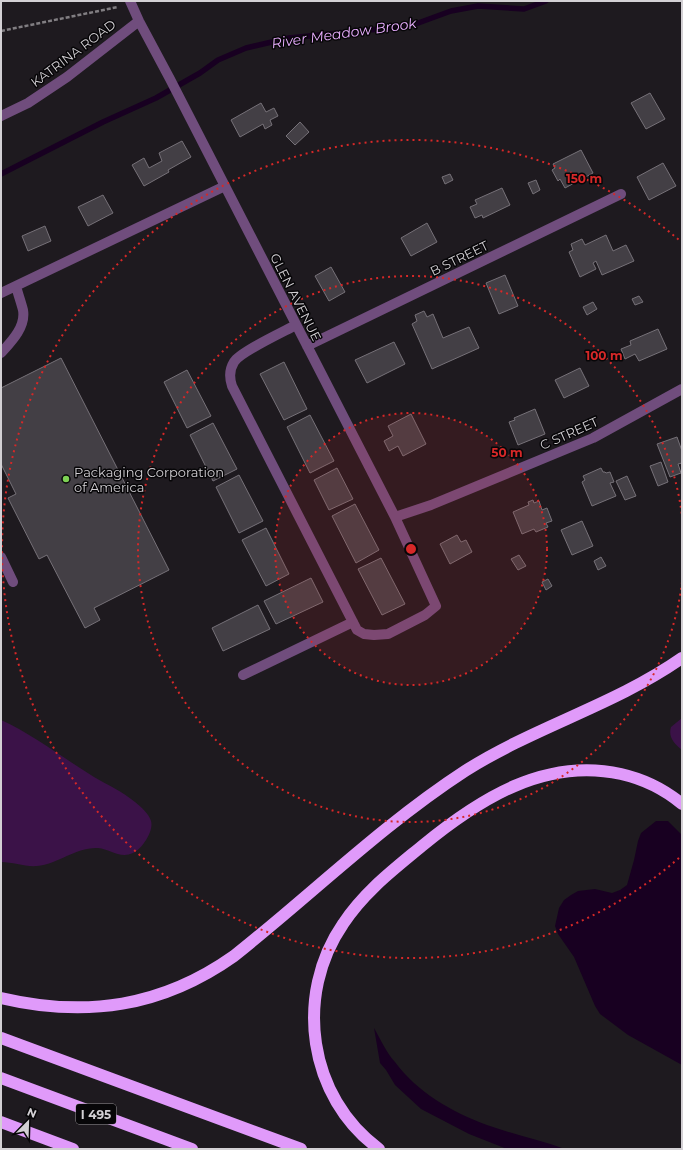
<svg xmlns="http://www.w3.org/2000/svg" width="683" height="1150" font-family="Montserrat,sans-serif">
	<style>
		.green { fill: #3b1248 }
		.water { fill: #180021 }
		.lines { fill: none; stroke-linecap: round; stroke-linejoin: round }
		.stream { stroke: #180021; stroke-width: 5.5 }
		.building { fill: #433f45; stroke: #767178 }
		.path { stroke: #817e82; stroke-width: 2.5; stroke-dasharray: 4 2; stroke-linecap: butt }
		.minor { stroke: #704d7d; stroke-width: 10 }
		.highway { stroke: #e09afa; stroke-width: 12 }
		.ring { fill: none; stroke: #d62828; stroke-width: 2; stroke-dasharray: 2 4 }
		.poi-dot { fill: #7dd154; stroke: #070608; stroke-width: 1.5 }
		.labels { text-anchor: middle; dominant-baseline: central; stroke-width: 3; stroke-linejoin: round; paint-order: stroke }
		.shield { fill: #070608; stroke: #969397; stroke-width: 1 }
		.shield-label { font-size: 12px; font-weight: bold; fill: #d3d0d4 }
		.street-label { font-size: 13px; fill: #d3d0d4; stroke: #070608 }
		.poi-label { font-size: 13px; fill: #d3d0d4; stroke: #070608; text-anchor: start }
		.water-label { font-size: 14px; font-style: italic; fill: #e9aeff; stroke: #070608 }
		.centre { fill: #d62828; stroke: #070608; stroke-width: 2 }
		.ring-label { font-size: 12px; text-anchor: middle; font-weight: bold; fill: #d62828; stroke: #070608; stroke-width: 3; stroke-linejoin: round; paint-order: stroke }
	</style>
	<rect width="100%" height="100%" fill="#1e1a1f"/>
	<!-- green -->
	<path class="green" d="M682,718v32c-8,-6 -14,-13 -11,-23z
		M1,720c33,15 62,38 93,57 14,8 29,15 41,25 6,5 14,12 16,19 3,10 -9,28 -18,32 -13,6 -23,-4 -35,-5 -22,-1 -40,16 -61,18 -12,1 -24,-4 -36,-4z"/>
	<!-- water -->
	<path class="water" d="M656,821h12l14,14v230l-54,-30 -28,-21 -5,-8 -21,-49 -16,-23 -3,-8 4,-18 5,-8 7,-5 7,-4 17,-2 17,4 8,-3 7,-5 7,-25 4,-19 3,-8z
		M374,1028c7,12 12,24 21,34 22,30 57,50 92,63 25,9 53,15 78,24h-58l-38,-15 -48,-25 -26,-24 -9,-15 -6,-7z"/>
	<g class="lines">
		<!-- stream -->
		<path class="stream" d="M1,174l102,-52 53,-24 44,-25 18,-13 28,-12 43,-10 121,-12 41,-15 27,-5 46,3 22,-8"/>
	</g>
	<!-- building -->
	<path class="building" d="M650,93l15,26 -19,10 -15,-26z
		M261,103l5,9 8,-4 4,8 -8,4 2,5 -7,4 -2,-5 -23,13 -9,-17z
		M300,122l9,10 -14,13 -9,-9z
		M182,141l9,16 -23,13 1,2 -25,14 -12,-21 12,-7 5,10 13,-7 -3,-8z
		M581,150l12,23 -28,15 -5,-9 -2,2 -6,-11 3,-2 -2,-4z
		M663,163l13,23 -27,14 -12,-23z
		M450,174l3,6 -8,4 -3,-7z
		M536,180l4,10 -7,4 -5,-11z
		M502,188l8,17 -27,13 -1,-3 -7,3 -5,-11 7,-3 -2,-4z
		M103,195l10,18 -25,13 -10,-19z
		M427,223l10,19 -26,14 -10,-18z
		M45,226l6,15 -23,10 -6,-15z
		M606,235l7,16 13,-6 8,16 -32,14 -6,-14 -3,2 3,6 -16,8 -11,-25 4,-2 -2,-6 11,-5 3,6z
		M331,267l14,25 -16,9 -14,-25z
		M505,275l13,31 -19,8 -13,-31z
		M639,296l4,6 -8,3 -3,-6z
		M593,302l4,7 -10,6 -4,-8z
		M424,311l3,6 6,-3 10,24 26,-11 10,21 -47,21 -20,-45 5,-3 -2,-6z
		M658,329l9,20 -28,12 -4,-7 -10,5 -4,-10 10,-4 -1,-4z
		M394,342l11,22 -38,19 -12,-23z
		M61,358l108,212 -75,38 6,12 -15,8 -38,-73 -8,4 -31,-61 8,-4 -15,-30v-76z
		M284,362l23,47 -23,11 -24,-46z
		M580,368l9,18 -25,12 -9,-18z
		M187,370l24,46 -24,12 -23,-46z
		M535,409l10,25 -27,11 -9,-23 6,-2 -1,-2z
		M411,414l15,30 -23,12 -5,-10 -9,5 -5,-10 9,-5 -5,-10z
		M310,415l24,46 -24,12 -23,-46z
		M213,423l24,46 -24,12 -23,-46z
		M677,437l5,14v12l-4,1 3,9 -11,4 -13,-33z
		M661,462l7,20 -10,4 -8,-20z
		M337,468l16,31 -24,11 -15,-30z
		M601,468l2,4h2l1,1 4,-1 4,10 -4,1 6,13 -24,10 -10,-24 3,-2 -2,-4z
		M239,475l24,46 -24,12 -23,-46z
		M627,476l9,20 -11,4 -9,-19z
		M533,500l1,3 5,-2 3,9 5,-2 5,13 -6,2 2,4 -12,5 -2,-3 -12,5 -9,-22 16,-7 -1,-3z
		M355,504l24,46 -23,13 -24,-47z
		M582,521l11,25 -21,9 -11,-25z
		M266,528l23,46 -23,12 -24,-46z
		M457,535l4,7 5,-2 6,12 -22,12 -10,-20z
		M519,555l7,11 -8,4 -7,-11z
		M601,557l5,9 -8,4 -4,-9z
		M381,558l24,46 -23,11 -24,-46z
		M311,578l12,24 -47,22 -12,-23z
		M548,579l4,7 -6,4 -4,-8z
		M258,605l12,24 -47,22 -11,-23z"/>
	<g class="lines">
		<!-- path -->
		<path class="path" d="M1,31l117,-24"/>
		<!-- minor -->
		<path class="minor" d="M130,1l9,20 31,58 225,438 41,89 -11,9 -37,19 -14,1 -10,-1 -7,-4 -125,-244c-3,-9 -3,-16 2,-24 6,-10 49,-30 62,-37
			M1,116l27,-13 39,-26 72,-56
			M1,293l224,-107
			M307,346l314,-152
			M1,353c10,-11 25,-26 22,-43 -2,-8 -5,-16 -7,-24
			M395,517l36,-12 162,-67 89,-49
			M1,557l12,25
			M243,675l110,-53"/>
		<!-- highway -->
		<path class="highway" d="M1,998c85,20 161,9 233,-42 77,-61 148,-131 231,-185 69,-44 150,-66 217,-113
			M1,1038l300,111
			M1,1078l191,71
			M1,1122l72,27
			M379,1149c-71,-52 -85,-154 -36,-225 21,-32 50,-54 79,-78 56,-46 122,-89 199,-72 22,5 43,15 61,30"/>
	</g>
	<!-- distance rings -->
	<circle cx="411" cy="549" r="136" fill="#d62828" fill-opacity=".12"/>
	<g class="ring">
		<circle cx="411" cy="549" r="136"/>
		<path d="M682 582A273 273 0 1 1 682 516"/>
		<path d="M679 858A409 409 0 1 1 679 240"/>
	</g>
	<!-- markers -->
	<circle class="poi-dot" cx="66" cy="479" r="4"/>
	<g class="labels">
		<!-- shield labels -->
		<rect class="shield" x="76" y="1104" width="40" height="20" rx="3"/>
		<g class="shield-label">
			<text x="96" y="1114">I 495</text>
		</g>
		<!-- street labels -->
		<g class="street-label">
			<text transform="translate(73 53) rotate(-37)">KATRINA ROAD</text>
			<text transform="translate(459 258) rotate(-26)">B STREET</text>
			<text transform="translate(296 297) rotate(63)">GLEN AVENUE</text>
			<text transform="translate(569 433) rotate(-24)">C STREET</text>
		</g>
		<!-- poi labels -->
		<g class="poi-label">
			<text x="74" y="472">Packaging Corporation<tspan x="74" dy="15">of America</tspan></text>
		</g>
		<!-- water labels -->
		<g class="water-label">
			<text transform="translate(344 33) rotate(-8)">River Meadow Brook</text>
		</g>
	</g>
	<circle cx="411" cy="549" r="6" class="centre"/>
	<g class="ring-label">
		<text x="584" y="183">150 m</text>
		<text x="604" y="360">100 m</text>
		<text x="507" y="457">50 m</text>
	</g>
	<!-- border -->
	<rect width="683" height="1150" fill="none" stroke="#d3d0d4" stroke-width="4"/>
	<!-- north arrow -->
	<g transform="translate(28 1122) rotate(23)" stroke="#070608" stroke-width="3" paint-order="stroke">
	<path d="M0-3L7 15L0 10L-7 15Z" fill="#d3d0d4"/>
	<text y="-6" font-size="11" font-weight="bold" text-anchor="middle" fill="#d3d0d4">N</text>
	</g>
</svg>
